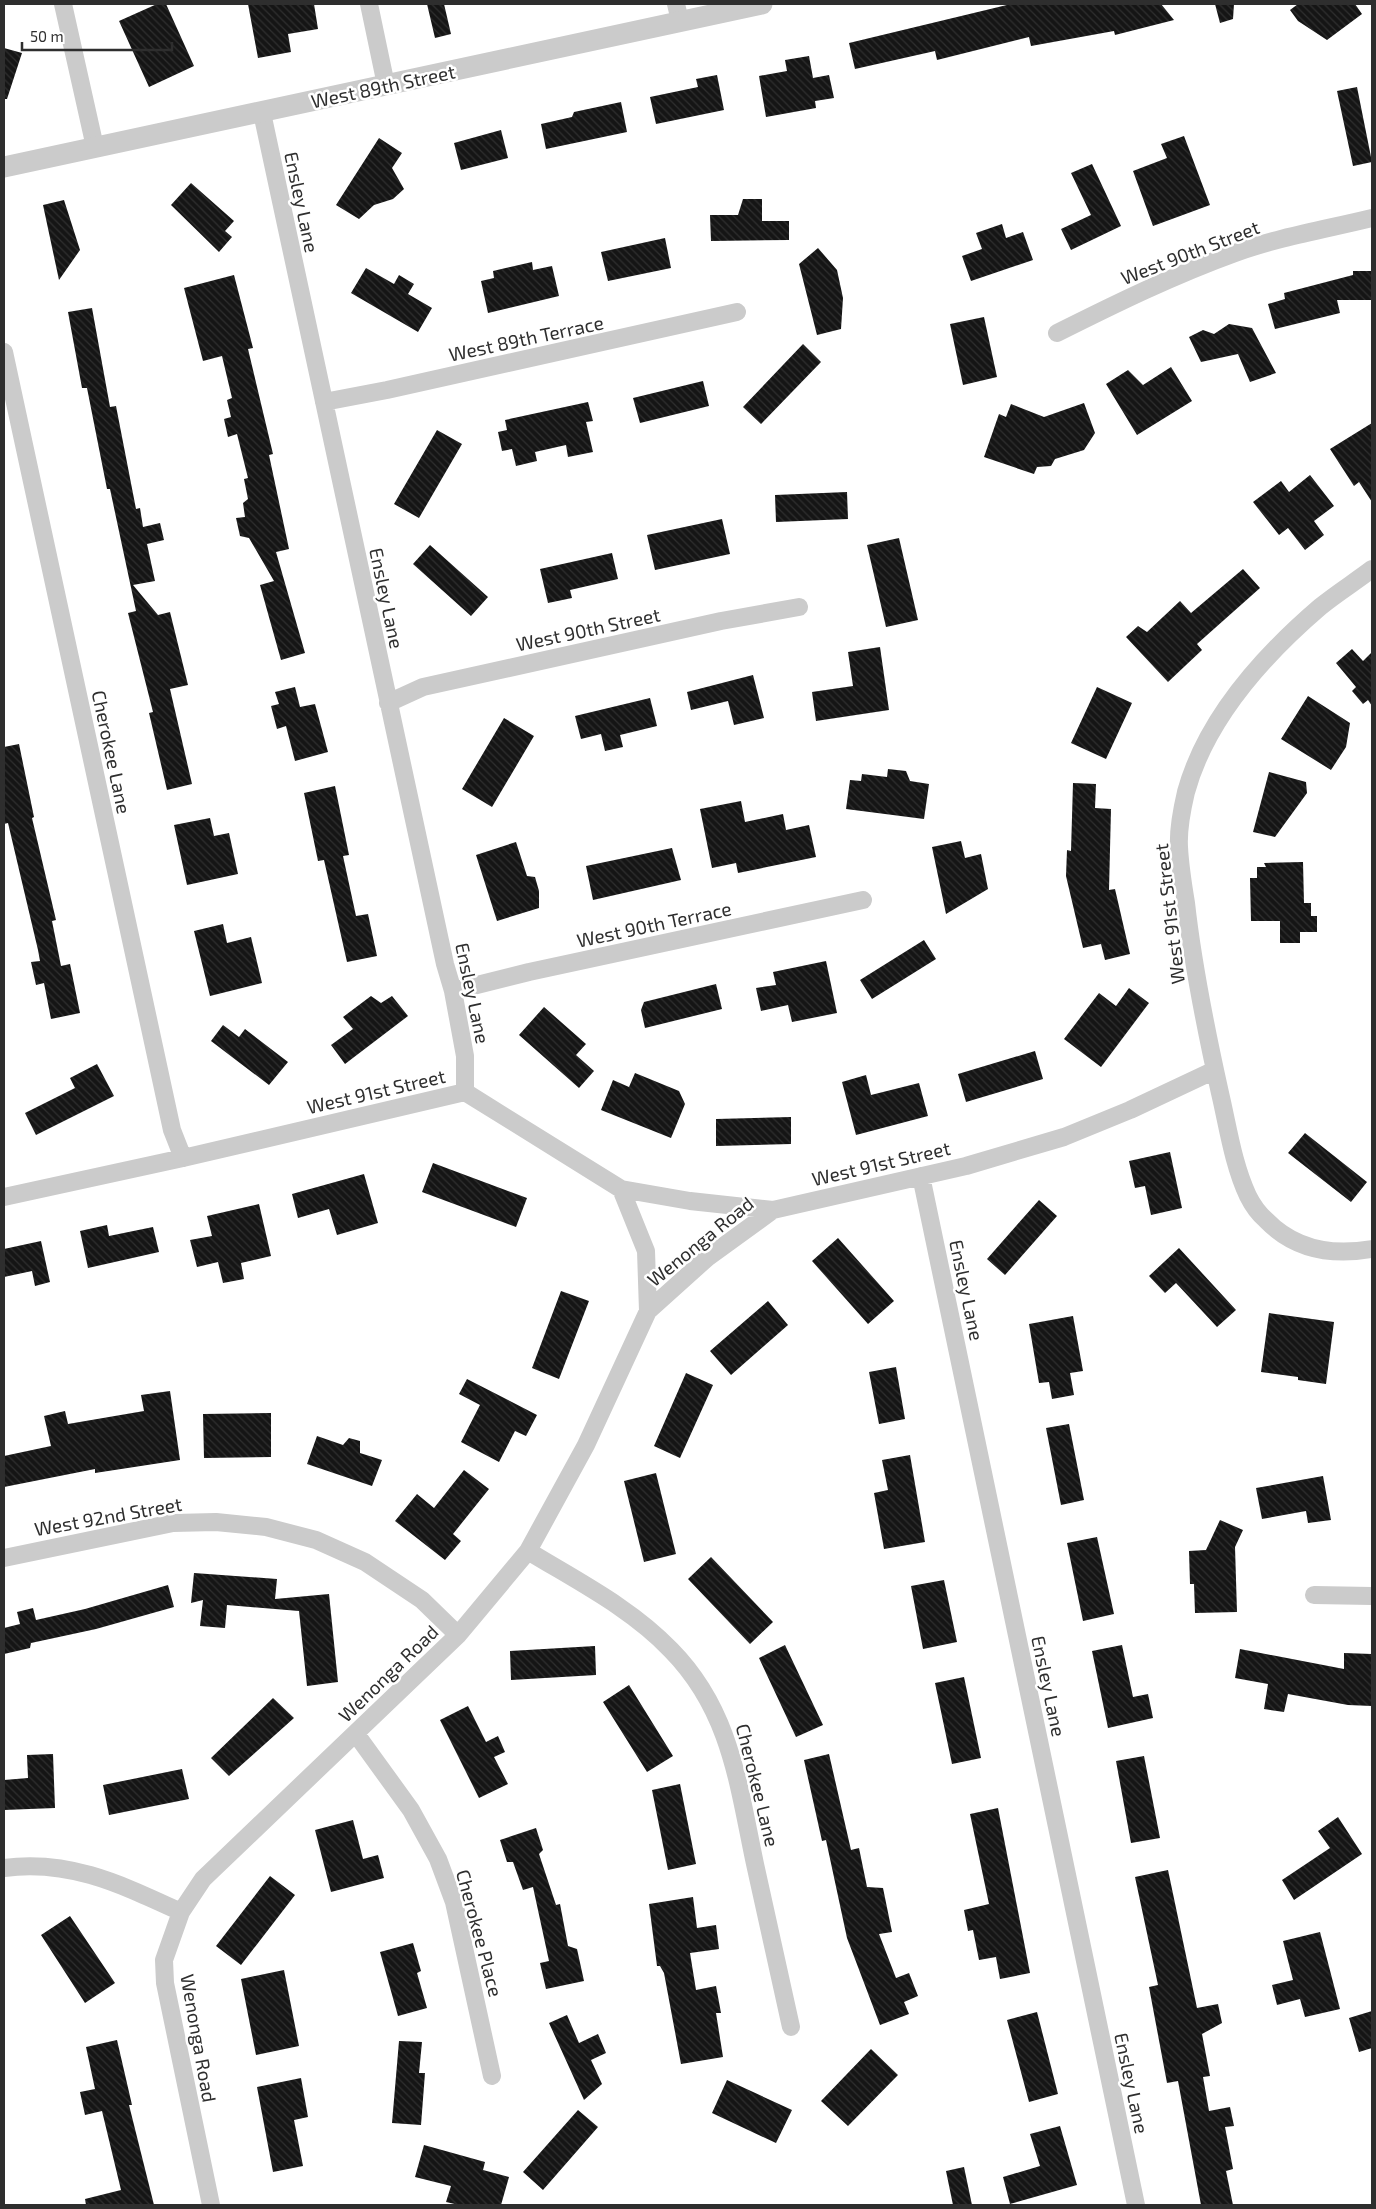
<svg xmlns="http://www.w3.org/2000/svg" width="1376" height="2209" font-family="'Exo 2',sans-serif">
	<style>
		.building { fill: url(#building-back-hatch) }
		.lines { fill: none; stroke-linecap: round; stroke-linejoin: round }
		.minor { stroke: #cbcbcb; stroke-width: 18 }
		.tertiary { stroke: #cbcbcb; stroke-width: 21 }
		.labels { text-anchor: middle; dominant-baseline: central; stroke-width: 5; stroke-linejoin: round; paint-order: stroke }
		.street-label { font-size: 19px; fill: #2e2e2e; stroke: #fff }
	</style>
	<defs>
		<pattern id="building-back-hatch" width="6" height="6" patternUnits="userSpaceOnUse" patternTransform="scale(1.25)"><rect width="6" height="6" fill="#151515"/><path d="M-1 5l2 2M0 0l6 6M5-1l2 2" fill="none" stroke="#2f2f2f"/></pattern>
	</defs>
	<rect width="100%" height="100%" fill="#fff"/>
	<!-- building -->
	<path class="building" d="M157,4h9l28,62 -45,21 -30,-66z
		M248,4h66l4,25 -30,5 3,18 -33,6z
		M427,4h17l7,30 -16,4z
		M1011,4h150l13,16 -59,15 -1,-4 -83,15 -2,-9 -92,23 -2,-9 -80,18 -6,-26z
		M1215,4h19l-1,15 -13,4z
		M1298,4h57l7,10 -35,26 -29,-19 -8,-11z
		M4,48l18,5 -15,46h-3z
		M809,56l4,22 16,-3 5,23 -19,3 1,7 -50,9 -7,-41 28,-5 -2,-11z
		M717,75l7,35 -68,14 -6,-27 48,-10 -2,-8z
		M1357,87l15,75 -19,4 -16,-75z
		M621,102l6,30 -81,17 -5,-25 31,-7 2,-5z
		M501,130l7,28 -47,12 -7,-27z
		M1184,136l26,69 -57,21 -20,-55 34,-13 -6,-14z
		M379,138l23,15 -10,15 12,21 -11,10 -19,6 -15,14 -23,-14z
		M1092,164l29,62 -50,24 -10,-21 30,-14 -20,-42z
		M191,183l43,38 -9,10 7,6 -13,15 -48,-47z
		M743,199h19v22h27v19l-78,1 -1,-26h28z
		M64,200l16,50 -21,30 -16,-75z
		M1002,224l4,14 17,-6 10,28 -62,21 -9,-25 20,-7 -6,-16z
		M665,238l6,30 -63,13 -7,-29z
		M818,248l19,22 6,28 -2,31 -24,6 -18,-71z
		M532,262l1,8 19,-4 7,30 -71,17 -7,-32 13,-3 -1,-7z
		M366,268l28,16 5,-9 15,9 -6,10 24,14 -14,24 -67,-39z
		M1353,271h19v29h-35l3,13 -65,16 -7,-25 17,-5 -1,-6 69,-18z
		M234,275l19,73 -5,1 25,105 -4,1 20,94 -13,3 29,101 -24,7 -21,-75 14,-4 -25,-43 -9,-2 -4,-18 9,-1 -2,-14 5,-4 -4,-20 4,-1 -11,-44 -9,3 -4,-18 7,-2 -4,-17 5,-2 -10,-42 -19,5 -19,-73z
		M92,308l18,99 6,-1 20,103 4,-1 3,19 17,-4 4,17 -17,4 8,37 -22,4 25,30 12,-3 18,73 -18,4 22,95 -25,6 -18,-77 4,-1 -25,-99 8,-2 -26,-122h-3l-20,-101h-5l-14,-76z
		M984,317l13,60 -34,8 -13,-61z
		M1229,324l23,4 24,45 -26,9 -12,-28 -37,8 -12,-25 14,-7 11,4z
		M803,344l18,18 -60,62 -18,-17z
		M1171,367l21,34 -55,34 -31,-51 22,-14 15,15z
		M703,381l6,25 -69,17 -7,-25z
		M588,402l5,19 -7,1 7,30 -25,5 -2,-12 -31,7 2,9 -21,5 -4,-17 -10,2 -4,-19 9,-2 -2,-10z
		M1084,403l11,30 -11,17 -29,9 -4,7 -14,1 -3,7 -50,-17 15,-43 7,3 5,-13 33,13z
		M1372,423v79l-13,-20 -5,4 -24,-37z
		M437,430l25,14 -43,74 -25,-14z
		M1310,475l24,31 -20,15 10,14 -19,15 -17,-22 -9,7 -26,-33 28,-21 8,11z
		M847,492l1,27 -72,3 -1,-27z
		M722,519l8,35 -75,16 -8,-35z
		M899,538l19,82 -32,7 -19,-82z
		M430,545l58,52 -17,19 -58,-52z
		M612,553l6,26 -48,11 2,8 -24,5 -8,-34z
		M1243,569l17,19 -63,56 5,6 -34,32 -42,-45 12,-11 9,6 33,-31 11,12z
		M880,647l9,63 -73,11 -4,-29 41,-6 -5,-34z
		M1352,649l11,12 9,-9v54l-4,-6 -5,4 -11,-13 4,-4 -20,-24z
		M753,675l11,43 -30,7 -6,-24 -37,9 -4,-18z
		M295,687l5,20 15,-3 13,48 -33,9 -9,-35 -9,3 -6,-23 8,-2 -4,-12z
		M1097,687l35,16 -26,56 -35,-16z
		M1308,696l42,27 -4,24 -15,23 -50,-31z
		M650,698l7,28 -37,9 3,12 -18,4 -4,-17 -20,5 -6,-23z
		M504,718l30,18 -42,71 -30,-18z
		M19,744l15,73 -2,1 24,102 -4,1 9,45 9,-2 10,49 -29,6 -7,-36 -8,2 -5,-23 9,-1 -2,-11 -30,-127 -4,1v-77z
		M888,769l18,2 4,10 19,3 -5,35 -78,-10 4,-29 11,1 1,-7 25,3z
		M1269,772l37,10 1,11 -32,44 -22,-5z
		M1073,783l23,1 -1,24 16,1 -2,81 6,-1 15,65 -25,6 -4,-16 -18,4 -17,-72 1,-26 4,1z
		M335,786l14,69 -6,1 13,60 12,-2 9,42 -30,6 -23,-102 -6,1 -14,-68z
		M741,801l4,21 38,-8 3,16 23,-5 7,32 -78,16 -2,-10 -24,5 -12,-59z
		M210,818l4,18 15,-3 9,41 -51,11 -13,-60z
		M961,841l4,17 16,-4 7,35 -42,25 -14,-67z
		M516,842l11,34 8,1 4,14v17l-42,13 -21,-66z
		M672,848l9,32 -88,20 -7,-34z
		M1303,862l1,41h7v13h6v16h-17v11h-20v-22h-29l-1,-43h7v-11h9l-2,-4z
		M223,924l4,19 24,-6 11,46 -52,13 -16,-65z
		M924,940l12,19 -64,40 -12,-19z
		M826,961l11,52 -45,9 -4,-17 -27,6 -5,-23 20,-3 -3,-13z
		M716,984l6,25 -77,19 -4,-18 3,-8z
		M1129,988l20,15 -48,64 -37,-28 35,-46 17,13z
		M371,996l10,7 11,-7 16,20 -63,48 -14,-19 22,-16 -10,-12z
		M544,1007l42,37 -10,11 18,16 -15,17 -60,-53z
		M223,1025l16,12 6,-8 43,33 -19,23 -58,-44z
		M1035,1051l8,28 -77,23 -8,-28z
		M97,1064l17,32 -78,39 -11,-22 50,-25 -5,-10z
		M635,1073l44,18 6,13 -14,34 -70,-28 12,-30 16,7z
		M866,1075l5,20 48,-12 9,33 -72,19 -14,-53z
		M791,1117v27l-75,2v-27z
		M1305,1133l62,49 -16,20 -63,-49z
		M1170,1152l12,56 -31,7 -6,-29 -10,2 -6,-27z
		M433,1163l94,35 -11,29 -94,-35z
		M364,1174l14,49 -41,12 -8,-26 -31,9 -6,-24z
		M1039,1200l18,16 -52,59 -18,-16z
		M259,1204l12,52 -30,7 3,16 -21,4 -5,-21 -21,5 -7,-27 22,-4 -5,-20z
		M107,1225l2,11 44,-9 6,25 -71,16 -8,-37z
		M838,1238l56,63 -26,23 -56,-63z
		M41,1241l9,41 -15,4 -3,-15 -28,6v-28z
		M1179,1248l57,62 -19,17 -41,-44 -11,10 -16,-17z
		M561,1291l28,10 -30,78 -27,-11z
		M768,1301l20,24 -57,50 -21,-24z
		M1269,1313l65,9 -8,62 -28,-4v-3l-37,-5z
		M1073,1316l10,55 -13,2 4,22 -22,4 -3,-17 -10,1 -10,-59z
		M896,1367l9,52 -26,5 -10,-52z
		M686,1373l27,12 -33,73 -26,-12z
		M467,1379l70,36 -11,21 -11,-5 -16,31 -38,-20 19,-37 -21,-11z
		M170,1391l10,69 -85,13v-4l-91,18v-31l47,-10 -7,-30 21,-5 3,13 76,-13 -3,-16z
		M271,1413v44l-67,1 -1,-44z
		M1069,1424l15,76 -23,5 -15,-77z
		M317,1436l26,9 6,-7 11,3v12l22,7 -10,26 -65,-22z
		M910,1455l15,87 -41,7 -10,-56 14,-3 -6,-30z
		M464,1470l25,19 -36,45 8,7 -16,19 -50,-39 22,-27 17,14z
		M656,1473l20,81 -32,8 -20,-81z
		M1323,1476l8,44 -23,3 -2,-12 -44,8 -6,-31z
		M1220,1520l23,10 -8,17 2,65 -42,1 -1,-29h-4l-1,-33 17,-1z
		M1097,1537l17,77 -31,7 -16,-78z
		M711,1557l62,65 -23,22 -62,-65z
		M194,1573l83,6 -2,20 54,-5 9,88 -31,4 -8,-75 -72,-6 -2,23 -25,-2 3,-26 -12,3z
		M944,1580l13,62 -34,7 -12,-63z
		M168,1585l6,22 -78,22 -65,14 -1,5 -26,6v-26l16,-4 -3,-12 16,-4 3,12 49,-11z
		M785,1645l38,80 -27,12 -37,-79z
		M1122,1645l11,52 15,-3 5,24 -45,10 -16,-77z
		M595,1646l1,29 -85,5 -1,-29z
		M1240,1649l104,20v-16l28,1v52l-24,-1 -60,-11 -4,18 -20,-3 4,-25 -33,-6z
		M964,1677l17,81 -29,6 -17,-81z
		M629,1685l44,71 -26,16 -44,-70z
		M273,1698l21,20 -65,58 -18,-18z
		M468,1706l18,36 12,-6 7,16 -11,5 14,27 -29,14 -39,-78z
		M53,1754l2,54 -51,2v-30l24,-2 -1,-23z
		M829,1754l22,96 8,-2 8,39 16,1 9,44 -13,2 17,44 13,-5 9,23 -14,6 5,12 -29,11 -33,-87 -21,-98 -4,1 -18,-81z
		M1144,1756l16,82 -29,5 -15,-82z
		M182,1769l7,30 -80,16 -6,-30z
		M680,1784l16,80 -28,6 -16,-80z
		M998,1808l32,165 -30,6 -4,-22 -17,3 -6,-30 -5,1 -4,-21 25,-6 -19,-90z
		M1338,1817l24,37 -68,46 -12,-20 48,-32 -12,-17z
		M353,1820l10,39 15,-4 6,23 -53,14 -16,-62z
		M536,1828l7,22 -4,4 17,51 4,-1 8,42 9,3 7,32 -38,8 -6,-26 9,-2 -16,-74 -10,3 -10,-28h-6l-7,-22z
		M1168,1870l29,138 21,-4 4,19 -20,11 8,42 -7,1 6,34 21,-4 4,19 -9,1 8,42 -7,2 7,34h-32l-23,-124 -11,2 -18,-96 9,-2 -23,-108z
		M270,1876l25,19 -54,70 -25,-19z
		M693,1897l4,31 19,-3 3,24 -29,4 6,37 20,-4 5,27h-5l7,44 -42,7 -17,-91 -4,-7h-3l-8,-62z
		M70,1916l45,67 -30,20 -44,-68z
		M1320,1932l20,77 -35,8 -5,-18 -23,6 -5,-20 21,-5 -10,-39z
		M413,1943l8,28 -4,2 10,35 -29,8 -18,-64z
		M284,1970l15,76 -43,9 -15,-76z
		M1372,2011v37l-13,4 -10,-34z
		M1037,2012l21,82 -29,8 -22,-82z
		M567,2015l12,28 19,-9 8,19 -15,7 11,24 -18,16 -35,-77z
		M117,2040l15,65h-3l25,100h-68l-1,-6 36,-9 -19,-79 -17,4 -5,-23 15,-3 -9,-42z
		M399,2041l23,1 -3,31h6l-4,52 -29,-2z
		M871,2049l27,26 -50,51 -27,-25z
		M301,2078l7,39 -14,3 9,46 -30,6 -16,-85z
		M727,2080l65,30 -16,33 -64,-30z
		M578,2110l20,17 -55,63 -20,-18z
		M1060,2126l17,59 -67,19 -7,-27 37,-11 -10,-32z
		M424,2145l61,17 -2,8 26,7 -8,28h-42l-13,-3 5,-16 -36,-9z
		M964,2167l8,38h-19l-7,-34z"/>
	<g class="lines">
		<!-- minor -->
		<path class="minor" d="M63,4l32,143
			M369,4l17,81
			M676,4l4,17
			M262,113l183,851 8,27 12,65v36
			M1057,333c58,-29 117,-58 178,-80 44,-16 92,-24 137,-35
			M4,352l168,778 11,28
			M324,402l63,-12 350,-78
			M1372,569c-17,13 -35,24 -52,38 -56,48 -114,112 -134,185 -4,17 -8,38 -7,55 1,19 4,38 7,56 7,64 20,127 34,190 8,34 13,71 28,103 4,8 11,18 18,24 29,30 66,36 106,29
			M388,703l35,-16 298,-66 78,-14
			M453,991l76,-19 334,-72
			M921,1176l215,1029
			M621,1189l25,62 2,60
			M4,1197l179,-39 282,-66 156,97 69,12 83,9 193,-44 98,-29 66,-27 85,-40
			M528,1551c49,30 103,57 143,99 60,61 67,134 84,214 12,55 24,109 36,163
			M4,1558l169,-35 43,-1 50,5 50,13 49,22 57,38 36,35
			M1314,1595l58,1
			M356,1734l55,76 27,49 16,43 38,174
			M4,1868c66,-9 118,17 177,44
			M211,2205l-46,-222 -1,-23 17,-48 22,-33 255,-244 70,-84 58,-106 62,-134 59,-53 66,-48"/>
		<!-- tertiary -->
		<path class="tertiary" d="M4,167l758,-163"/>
	</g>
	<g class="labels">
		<!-- street labels -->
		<g class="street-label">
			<text transform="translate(383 86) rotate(-12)">West 89th Street</text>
			<text transform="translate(302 202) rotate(78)">Ensley Lane</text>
			<text transform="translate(1190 252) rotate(-21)">West 90th Street</text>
			<text transform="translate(526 338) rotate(-12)">West 89th Terrace</text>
			<text transform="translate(387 598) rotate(78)">Ensley Lane</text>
			<text transform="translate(588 629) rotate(-12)">West 90th Street</text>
			<text transform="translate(112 752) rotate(78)">Cherokee Lane</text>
			<text transform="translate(1169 914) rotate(-97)">West 91st Street</text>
			<text transform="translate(654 924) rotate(-12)">West 90th Terrace</text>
			<text transform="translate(473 993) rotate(78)">Ensley Lane</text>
			<text transform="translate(376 1091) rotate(-13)">West 91st Street</text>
			<text transform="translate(881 1163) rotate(-13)">West 91st Street</text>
			<text transform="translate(700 1241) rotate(-39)">Wenonga Road</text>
			<text transform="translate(967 1290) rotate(78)">Ensley Lane</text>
			<text transform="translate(108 1516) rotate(-10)">West 92nd Street</text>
			<text transform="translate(388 1673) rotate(-44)">Wenonga Road</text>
			<text transform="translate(1049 1686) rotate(78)">Ensley Lane</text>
			<text transform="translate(758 1785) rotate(76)">Cherokee Lane</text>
			<text transform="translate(480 1933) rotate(75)">Cherokee Place</text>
			<text transform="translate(199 2038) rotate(80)">Wenonga Road</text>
			<text transform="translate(1132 2083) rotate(78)">Ensley Lane</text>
		</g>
	</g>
	<!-- border -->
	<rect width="1376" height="2209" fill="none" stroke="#2e2e2e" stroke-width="10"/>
	<!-- scale -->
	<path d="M22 42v8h150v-8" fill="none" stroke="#2e2e2e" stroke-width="2.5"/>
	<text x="30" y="42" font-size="15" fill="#2e2e2e" stroke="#ffffff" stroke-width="4" paint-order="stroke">50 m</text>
</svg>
